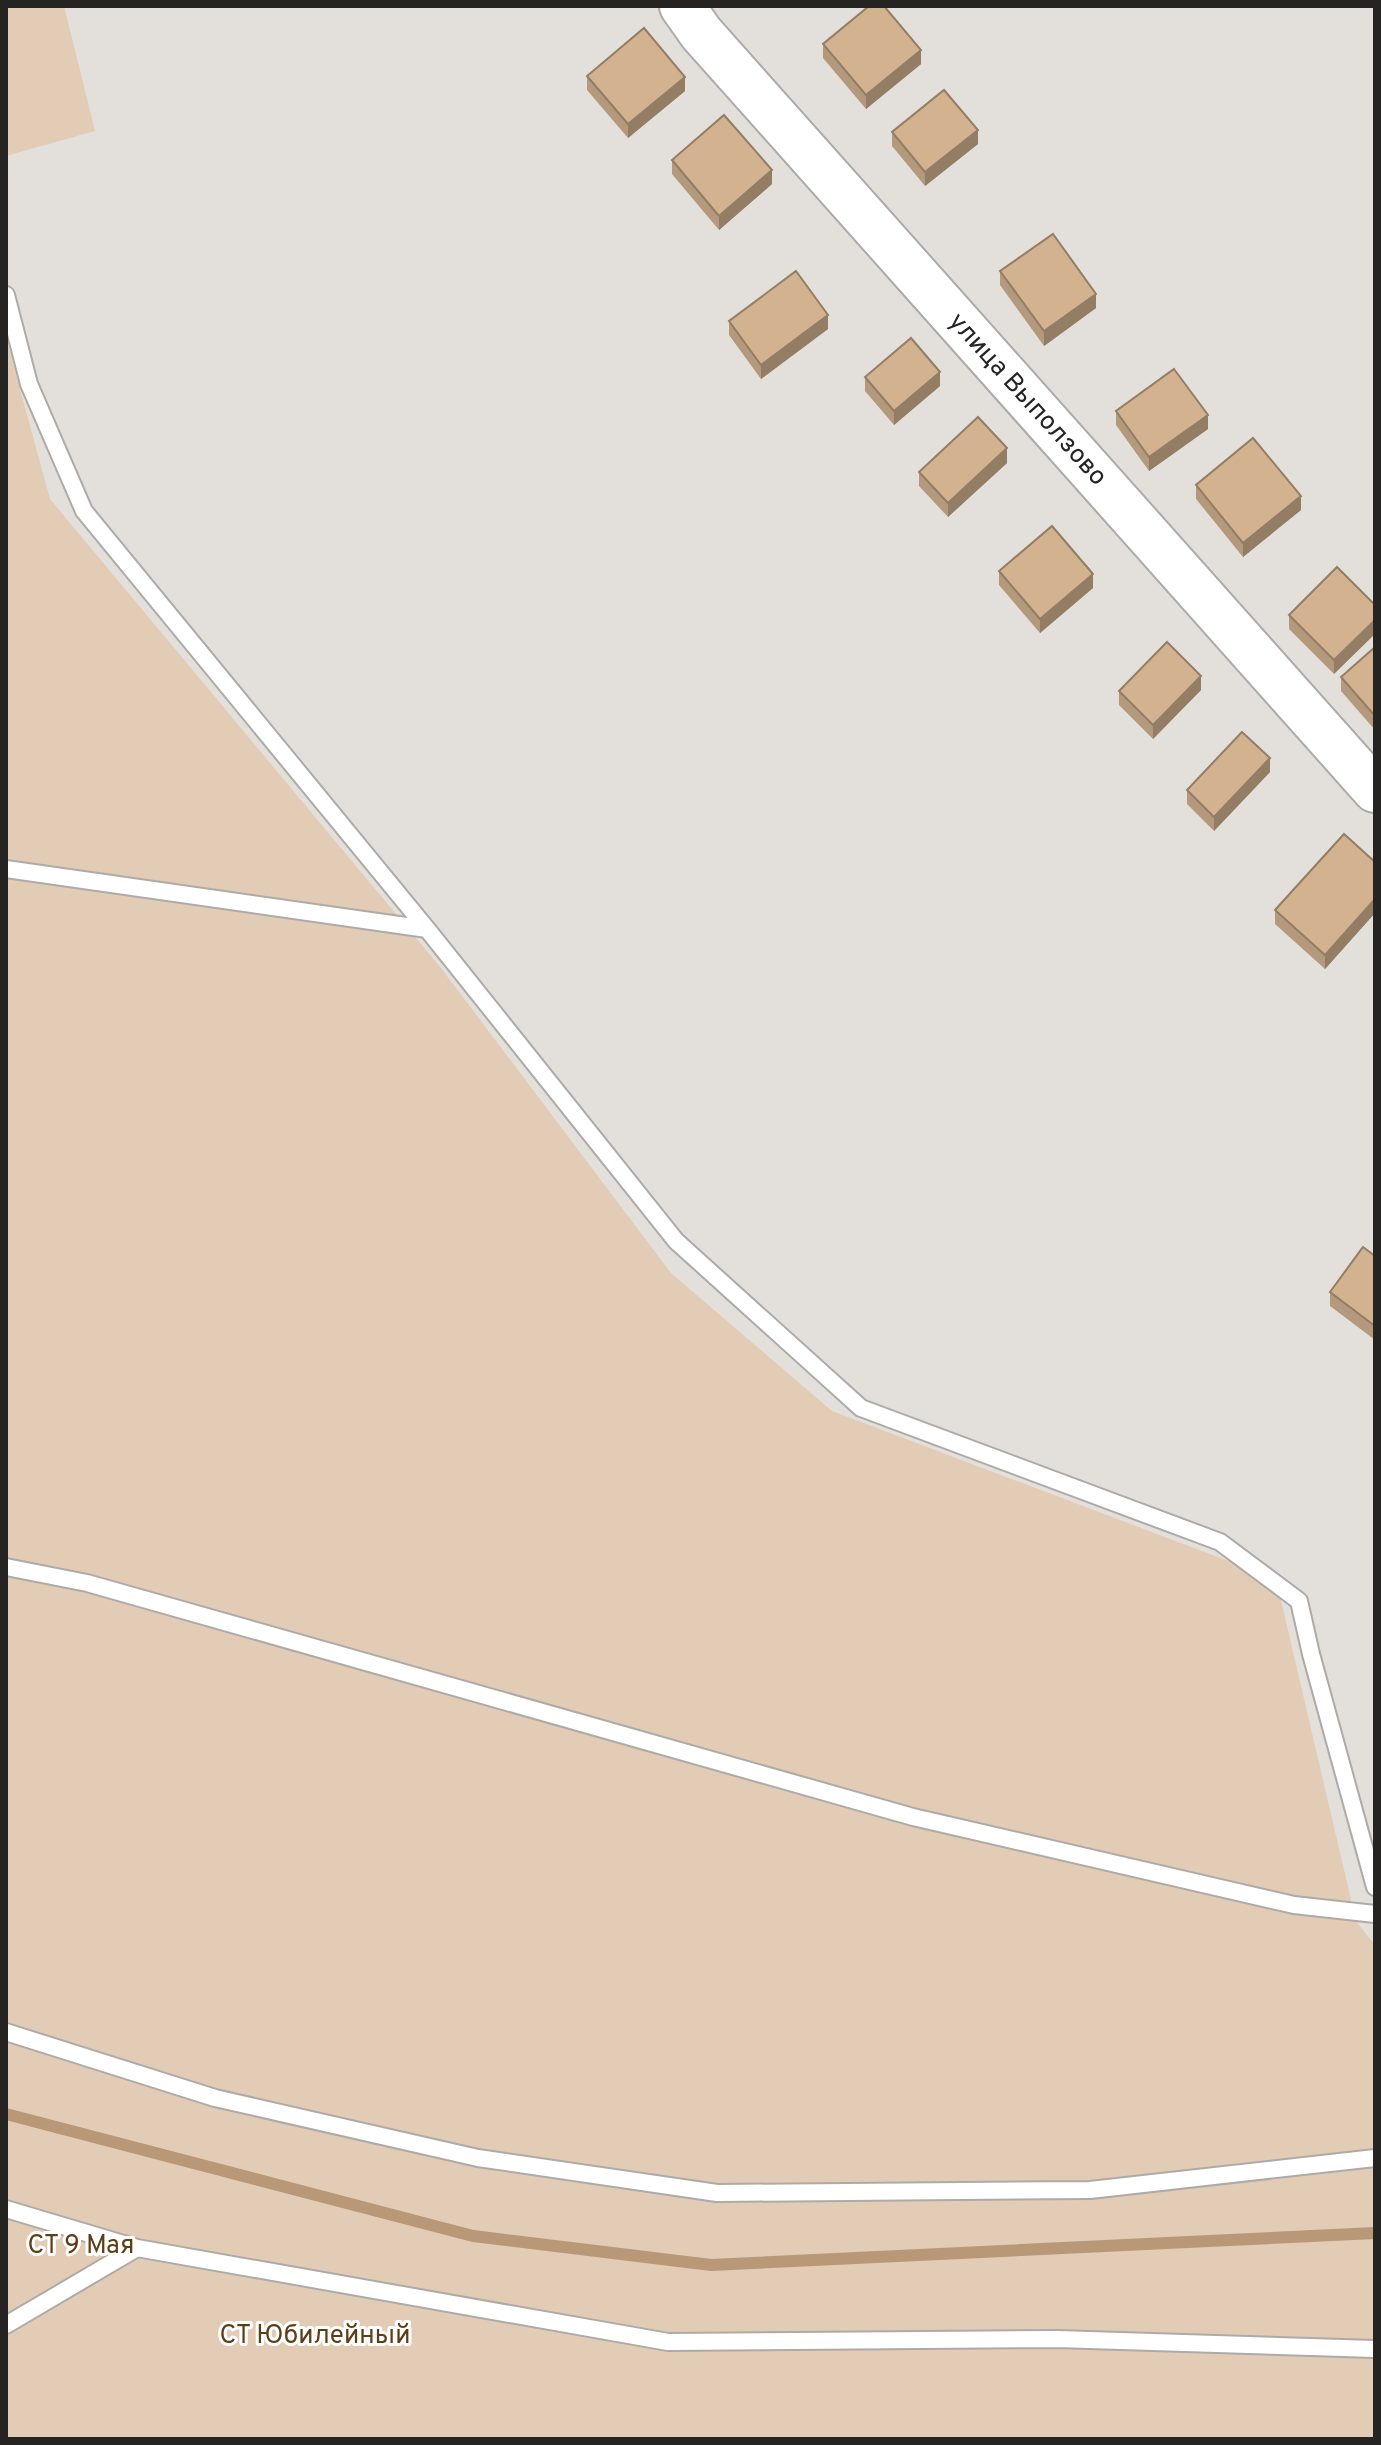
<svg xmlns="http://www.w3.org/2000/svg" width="1381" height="2445" font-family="Overpass,sans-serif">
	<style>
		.green { fill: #e2ccb5 }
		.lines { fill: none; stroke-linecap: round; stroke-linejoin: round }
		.stream { stroke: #b89876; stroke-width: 12 }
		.lane-casing { stroke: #aeaaa7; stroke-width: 20 }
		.secondary-casing { stroke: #aeaaa7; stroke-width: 48 }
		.lane { stroke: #fff; stroke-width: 16 }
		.secondary { stroke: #fff; stroke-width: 44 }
		.wall { fill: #b5997c }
		.shaded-wall { fill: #947d65 }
		.building { fill: #d3b290; stroke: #947d65; stroke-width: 2 }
		.labels { text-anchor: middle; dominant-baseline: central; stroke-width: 6; stroke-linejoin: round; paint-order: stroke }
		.street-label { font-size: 26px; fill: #252423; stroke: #fff }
		.park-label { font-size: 26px; fill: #5e3d14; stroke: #fff }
	</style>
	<rect width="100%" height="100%" fill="#e3e0dc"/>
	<!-- green -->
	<path class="green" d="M6,6h58l31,125 -89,25z
		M6,338l44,161 391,469 230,305 161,138 444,168 80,342 19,24v494h-1369z"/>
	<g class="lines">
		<!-- stream -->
		<path class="stream" d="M6,2114l467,122 238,29 664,-32"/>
		<!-- lane casing -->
		<g class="lane-casing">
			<path id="lane" d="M6,295l23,89 55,127 343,418
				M6,869l421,60 249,312 185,167 359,134 79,59 12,53 64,233
				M6,1567l81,16 826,234 381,88 81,9
				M6,2032l209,66 263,60 239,35 373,-3 285,-32
				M6,2209l131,39 531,94 389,-3 318,10
				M6,2325l131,-77"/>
		</g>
		<!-- secondary casing -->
		<g class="secondary-casing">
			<path id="secondary" d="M682,6l19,27 674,757"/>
		</g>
		<!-- lane -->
		<use href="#lane" class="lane"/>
		<!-- secondary -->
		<use href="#secondary" class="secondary"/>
	</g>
	<!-- wall -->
	<path class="wall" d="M823,44l98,20 -55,45 -43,-51z
		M587,76l98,15 -57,47 -41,-48z
		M892,132l86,12 -53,42 -33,-40z
		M672,160l100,24 -53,46 -47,-56z
		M1000,271l96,37 -52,38 -44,-61z
		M729,321l99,8 -67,50 -32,-44z
		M865,377l75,9 -46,39 -29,-34z
		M1116,411l92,18 -59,42 -33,-46z
		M1007,463l-59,54 -29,-31v-14z
		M1196,485l105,25 -58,47 -47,-58z
		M999,571l94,17 -53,45 -41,-48z
		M1375,605l-41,69 -45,-45v-14z
		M1375,647v83l-34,-39v-14z
		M1201,690l-48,49 -34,-34v-14z
		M1270,772l-56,59 -27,-27v-14z
		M1375,862v51l-50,56 -50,-45v-14z
		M1375,1256v84l-45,-34v-14z"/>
	<!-- shaded-wall -->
	<path class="shaded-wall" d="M921,50v14l-55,45v-14z
		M685,77v14l-57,47v-14z
		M978,130v14l-53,42v-14z
		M772,170v14l-53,46v-14z
		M1096,294v14l-52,38v-15z
		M828,315v14l-67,50v-14z
		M940,372v14l-46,39v-14z
		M1208,415v14l-59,42v-14z
		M1007,448v15l-59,54v-14z
		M1301,496v14l-58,47v-14z
		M1093,574v14l-53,45v-14z
		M1375,620v14l-41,40v-14z
		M1201,676v14l-48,49v-14z
		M1270,758v14l-56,59v-14z
		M1375,899v14l-50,56v-14z"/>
	<!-- building -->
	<path class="building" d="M869,6h15l37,44 -55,45 -43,-51z
		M644,28l41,49 -57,47 -41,-48z
		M944,90l34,40 -53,42 -33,-40z
		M724,115l48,55 -53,46 -47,-56z
		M1053,234l43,60 -52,37 -44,-60z
		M796,271l32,44 -67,50 -32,-44z
		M911,338l29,34 -46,39 -29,-34z
		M1174,369l34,46 -59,42 -33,-46z
		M978,417l29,31 -59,55 -29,-31z
		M1253,438l48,58 -58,47 -47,-58z
		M1052,526l41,48 -53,45 -41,-48z
		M1337,567l38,38v15l-41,40 -45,-45z
		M1167,642l34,34 -48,49 -34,-34z
		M1375,647v69l-34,-39z
		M1242,732l28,26 -56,59 -27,-27z
		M1344,834l31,28v37l-50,56 -50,-45z
		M1363,1247l12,9v70l-45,-34z"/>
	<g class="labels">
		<!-- street labels -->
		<g class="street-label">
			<text transform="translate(1027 400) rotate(48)">улица Выползово</text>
		</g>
		<!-- park labels -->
		<g class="park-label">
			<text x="81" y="2246">СТ 9 Мая</text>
			<text x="315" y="2336">СТ Юбилейный</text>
		</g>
	</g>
	<!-- border -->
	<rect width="1381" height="2445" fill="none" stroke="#252423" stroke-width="16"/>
</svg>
